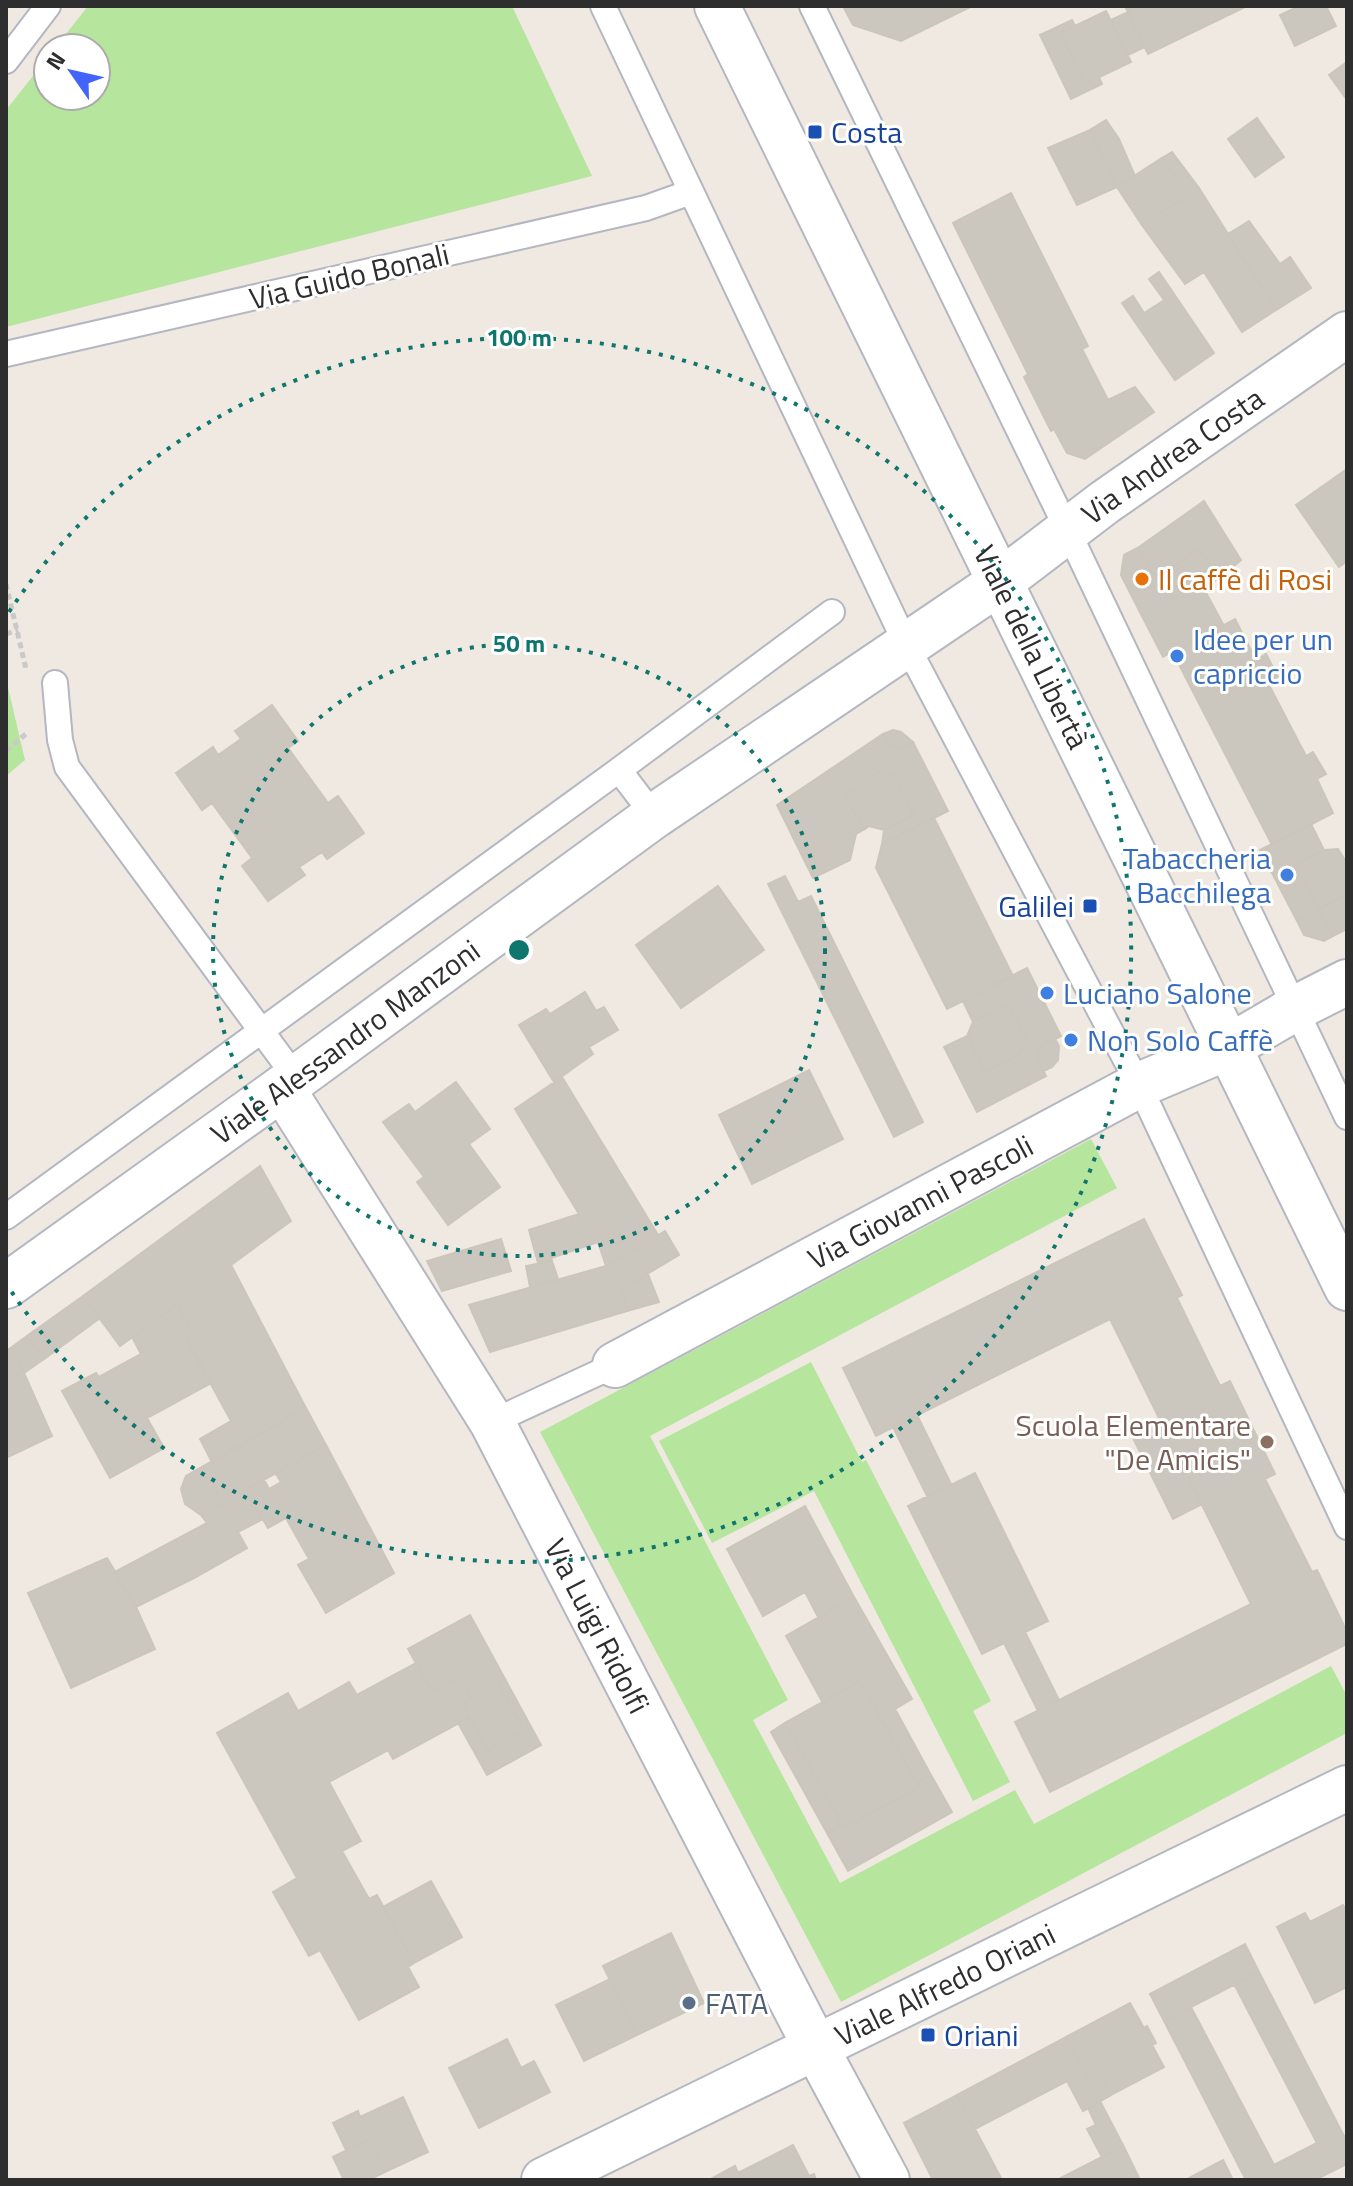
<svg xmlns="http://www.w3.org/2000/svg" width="1353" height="2186" font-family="'Titillium Web',sans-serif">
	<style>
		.green { fill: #b6e59e }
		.building { fill: #cbc7bf; stroke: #cbc5ba; stroke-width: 2 }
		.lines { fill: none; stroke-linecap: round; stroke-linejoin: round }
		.lane-casing { stroke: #b4b7c1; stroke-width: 28 }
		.street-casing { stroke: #b4b7c1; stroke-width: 48 }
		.path { stroke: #c9c9c9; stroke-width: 5; stroke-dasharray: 6 4; stroke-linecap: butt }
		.lane { stroke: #fff; stroke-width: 24 }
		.street { stroke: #fff; stroke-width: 44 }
		.ring { fill: none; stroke: #0f766e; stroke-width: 4; stroke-dasharray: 4 8 }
		.transit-dot { fill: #1a4fb4; stroke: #fff; stroke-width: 3 }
		.food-dot { fill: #e8710a; stroke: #fff; stroke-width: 3 }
		.shop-dot { fill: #3f7fe0; stroke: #fff; stroke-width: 3 }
		.education-dot { fill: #8d6e63; stroke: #fff; stroke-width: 3 }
		.service-dot { fill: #5c6f8a; stroke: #fff; stroke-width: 3 }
		.labels { text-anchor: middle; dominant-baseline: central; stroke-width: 6; stroke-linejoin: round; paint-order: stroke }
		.transit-label { font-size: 30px; fill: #164399; stroke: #fff; text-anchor: start }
		.street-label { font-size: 30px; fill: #2e2e2e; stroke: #fff }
		.food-label { font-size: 30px; fill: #c56008; stroke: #fff; text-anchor: start }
		.shop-label { font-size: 30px; fill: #366cbe; stroke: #fff; text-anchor: start }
		.education-label { font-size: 30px; fill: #785e54; stroke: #fff; text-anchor: end }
		.service-label { font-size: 30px; fill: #4e5e75; stroke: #fff; text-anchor: start }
		.centre { fill: #0f766e; stroke: #fff; stroke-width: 4 }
		.ring-label { font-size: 24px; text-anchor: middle; font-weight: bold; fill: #0f766e; stroke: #fff; stroke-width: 6; stroke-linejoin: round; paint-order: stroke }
	</style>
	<rect width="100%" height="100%" fill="#efe9e1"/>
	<!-- green -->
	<path class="green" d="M88,6h424l80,170 -586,151v-217l42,-53v39h48v-48h-41z
		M6,679l19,81 -19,16z
		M1091,1139l26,49 -467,248 138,264 -35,20 87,163 175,-93 19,34 297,-158 16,30v37l-506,269 -301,-570z
		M811,1362l51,100 4,-2 125,241 -18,10 37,71 -37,19 -159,-310 -102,52 -53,-102z"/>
	<!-- building -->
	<path class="building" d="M843,6h129l-71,35 -48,-16z
		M1125,6h122l-99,48z
		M1300,6h26l10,20 -41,20 -15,-31z
		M1106,11l25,51 -46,22 -25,-51z
		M1128,12l17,35 -17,8 -17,-35z
		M1072,20l3,6 -15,7 25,51 14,-7 3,7 -31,15 -31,-64z
		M1347,62v38l-18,-25z
		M1257,118l27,39 -29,20 -27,-38z
		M1106,120l13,19 16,37 -18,11 -27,-57z
		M1090,130l27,57 -40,18 -29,-57z
		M1172,152l27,36 -13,8 -24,-38z
		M1162,158l24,38 -44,29 -25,-38z
		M1199,188l77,122 -34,22 -38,-60 -19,12 -43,-59z
		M1011,193l77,153 -6,3 26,51 27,-13 19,25 -69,47 -18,-6 -13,-24 -3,2 -27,-54 4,-3 -75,-151z
		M1249,221l31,43 10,-7 21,31 -35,22 -48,-76z
		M1159,272l15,22 -10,6 -15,-21z
		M1174,294l40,59 -39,27 -53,-77 11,-7 11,17z
		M1347,469v92l-8,6 -43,-62z
		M1204,501l37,59 -21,18 -22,-29 -38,27 -7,-2 -14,-27z
		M1139,547l14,27 -26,13 -6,-12 3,-20z
		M1198,549l22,29 -46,24 -14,-26z
		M1153,574l7,2 14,26 29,-15 20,37 -60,33 -36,-70z
		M1235,619l21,41 10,-6 12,23 -10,6 38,73 7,-4 13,22 -9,5 16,34 -61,32 -99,-192z
		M272,705l26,36 -10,7 40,55 10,-7 26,37 -37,26 -5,-7 -23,15 6,8 -37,26 -26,-35 10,-8 -40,-55 -10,7 -26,-37 37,-26 5,8 23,-16 -6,-8z
		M893,730l8,2 12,10 -14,7 -10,-3 -6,-12z
		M883,734l6,12 10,3 14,-7 35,69 -66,33 2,-14 30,-15 -20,-39 -15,-5 -35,26 21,32 -9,5 -6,26 -37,18 -36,-73z
		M879,771l15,5 20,39 -30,15 -15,-4 -4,3 -21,-32z
		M934,818l79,158 -66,33 -71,-141 6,-24z
		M1311,824l13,26 -28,15 23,44 -22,12 -37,-71z
		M1338,849l9,14v32l-28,14 -23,-44 28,-15z
		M785,876l13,26 13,-6 112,226 -29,15 -126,-253z
		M718,886l46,64 -83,58 -45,-63z
		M1347,895v34l-14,7 -14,-27z
		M1319,909l14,27 -9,5 -20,-6 -7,-14z
		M1027,968l34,68 -20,10 -4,12 9,18 -69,36 -33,-65 23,-11 18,36 35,-17 6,-17 -17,-34 -36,18 -10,-21z
		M585,992l11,19 8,-4 14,23 -29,17 4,7 -39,28 -35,-57 27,-16 4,5z
		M1009,1004l17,34 -6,17 -35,17 -18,-36 6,-14z
		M1055,1039l4,7 -1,14 -6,7 -8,4 -7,-13 4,-12z
		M809,1070l34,69 -91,45 -33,-69z
		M562,1077l96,158 -52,31 -8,-24 -47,16 1,3 -14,2 -9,-33 50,-16 -64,-105z
		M456,1082l34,47 -21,15 31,43 -52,38 -31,-43 7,-5 -41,-55 26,-18 6,8z
		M260,1166l31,55 -60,44 75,143 -94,54 -12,-23 31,-18 -48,-88 7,-4 -13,-25 -57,42 -37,-50z
		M1144,1219l38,76 -5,3 43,88 10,-5 45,93 -10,5 47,93 5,-2 30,62v12l-297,148 -35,-70 236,-118 -141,-285 -234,117 -33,-68z
		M665,1231l14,24 -57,34 5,22 -137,41 -21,-47 137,-39z
		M501,1239l10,32 -69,20 -15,-30z
		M552,1261l6,18 -28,8 -4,-21z
		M648,1274l11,28 -32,9 -5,-22z
		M83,1296l17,22 -56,41 -17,-23z
		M177,1304l13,25 -7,4 28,50 -64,35 17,30 -54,30 -48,-87 34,-18 3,4 42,-23 -9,-17z
		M27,1336l17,23 -20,14 28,63 -46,22v-78l17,-10 -11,-23z
		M12,1347l11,23 -17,10v-29z
		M306,1408l20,37 -125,70 -16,-11 -4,-15 5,-13z
		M917,1415l34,69 -24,12 -34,-69z
		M1161,1422l41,82 -29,15 -41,-83z
		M326,1445l68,128 -68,40 -28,-48 11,-6 -23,-41 -18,10 -22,-38 17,-12 6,11 12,-7 -5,-8z
		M975,1473l73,148 -23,11 34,68 -21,11 -34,-68 -22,11 -74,-148z
		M246,1490l17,29 -25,13 9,16 -53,30 -58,29 -21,-35 92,-49 -6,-8z
		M805,1506l49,91 -36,20 -13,-25 -42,24 -36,-67z
		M107,1558l29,49 19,42 -84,39 -43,-95z
		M854,1597l58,102 -17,10 36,66 -14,8 -57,-102 -37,22 -37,-67z
		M470,1615l35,64 -7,3 26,48 -37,21 -24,-47 9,-5 -12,-23 -28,16 -24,-43z
		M416,1663l16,29 28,-16 12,23 -9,5 7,13 -77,42 -5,-9 -59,32 32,59 -19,10 27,48 8,-4 37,68 -6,4 11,20 -60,33 -39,-70 -11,6 -36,-64 24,-14 -80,-145 71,-40 10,18 51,-29 8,13z
		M505,1679l36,66 -54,30 -29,-52 11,-6 18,34 37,-21 -26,-48z
		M860,1681l59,106 -75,41 -59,-105z
		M785,1723l57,101 -15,9 -56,-101z
		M931,1775l21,37 -104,59 -21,-38 15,-9 2,4 75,-41 -2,-4z
		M431,1881l31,56 -48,26 -31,-56z
		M1343,1905l4,7v75l-32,16 -38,-76 28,-14 5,9z
		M671,1933l33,70 -67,32 -34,-69z
		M1245,1944l14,28 -95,49 -14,-27z
		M1259,1972l88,170v22l-32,16h-69l-82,-159 27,-14 83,158 43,-22 -83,-159z
		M610,1979l27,56 -53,26 -28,-56z
		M1130,2003l14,25 3,-2 9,17 -4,2 12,22 -53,28 -11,-22 -11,6 -23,-42z
		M1066,2037l23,42 11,-6 11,22 -28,16 -16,-30 -92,48 -18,-34z
		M507,2039l14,29 13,-7 16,31 -71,36 -30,-60z
		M957,2095l45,85h-69l-29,-57z
		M403,2097l25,55 -43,20 -16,-33 -23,11 -13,-27 25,-12 2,6z
		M1100,2101l23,44 -21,12 -15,-28 9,-4 -8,-17z
		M369,2139l16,33 -17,8h-24l-11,-23z
		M793,2145l16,31 5,-2 2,6h-107l26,-14 3,7z
		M1123,2145l17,35h-83l45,-23z
		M1223,2160l10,20h-46v-1z"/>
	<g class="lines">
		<!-- lane casing -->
		<g class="lane-casing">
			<path id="lane" d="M603,6l303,638 233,441 208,442
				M812,6l255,523 280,588
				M6,61l42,-55
				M6,354l640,-146 45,-16
				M55,683l5,57 7,27 229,311
				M619,770l213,-158
				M6,1217l613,-447 35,46
				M492,1422l123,-57"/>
		</g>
		<!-- street casing -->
		<g class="street-casing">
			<g id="street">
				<path id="s1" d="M717,6l630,1282"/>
				<path id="s2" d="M282,1088l210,334 323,624 72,134"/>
				<path id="s3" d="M6,1286l290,-208 358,-262 346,-234 105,-80 242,-168"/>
				<path id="s4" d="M615,1365l524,-280 90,-38 65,-38 53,-27"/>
				<path id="s5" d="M544,2180l803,-392"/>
			</g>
		</g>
		<!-- path -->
		<path class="path" d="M6,584l20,85
			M6,634l12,-4
			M6,751l21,-18"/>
		<!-- lane -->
		<use href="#lane" class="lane"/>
		<!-- street -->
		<use href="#street" class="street"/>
	</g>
	<!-- distance rings -->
	<g class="ring">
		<circle cx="519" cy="950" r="306"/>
		<path d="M9 612A612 612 0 1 1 9 1288"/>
	</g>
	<!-- markers -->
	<g class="transit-dot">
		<rect x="807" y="124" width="16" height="16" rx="4"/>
		<rect x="1082" y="898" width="16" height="16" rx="4"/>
		<rect x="920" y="2027" width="16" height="16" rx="4"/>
	</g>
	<circle class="food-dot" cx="1142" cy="579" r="8"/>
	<g class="shop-dot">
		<circle cx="1177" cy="656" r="8"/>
		<circle cx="1287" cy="875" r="8"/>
		<circle cx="1047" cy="993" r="8"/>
		<circle cx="1071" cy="1040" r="8"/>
	</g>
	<circle class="education-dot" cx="1267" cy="1442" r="8"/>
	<circle class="service-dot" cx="689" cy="2003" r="8"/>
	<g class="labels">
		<!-- transit labels -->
		<g class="transit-label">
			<text x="831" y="132">Costa</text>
			<text x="1074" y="906" text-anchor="end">Galilei</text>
			<text x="944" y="2035">Oriani</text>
		</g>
		<!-- street labels -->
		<g class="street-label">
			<text transform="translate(349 276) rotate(-13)">Via Guido Bonali</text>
			<text stroke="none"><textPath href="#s3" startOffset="1432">Via Andrea Costa</textPath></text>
			<text stroke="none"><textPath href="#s1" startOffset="714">Viale della Libertà</textPath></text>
			<text stroke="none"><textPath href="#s3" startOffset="418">Viale Alessandro Manzoni</textPath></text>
			<text stroke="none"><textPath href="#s4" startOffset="346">Via Giovanni Pascoli</textPath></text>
			<text stroke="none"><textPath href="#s2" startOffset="624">Via Luigi Ridolfi</textPath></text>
			<text stroke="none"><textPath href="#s5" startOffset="446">Viale Alfredo Oriani</textPath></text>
		</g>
		<!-- food labels -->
		<g class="food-label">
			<text x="1158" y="579">Il caffè di Rosi</text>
		</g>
		<!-- shop labels -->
		<g class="shop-label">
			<text x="1193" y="639">Idee per un<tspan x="1193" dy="34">capriccio</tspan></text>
			<text x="1271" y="858" text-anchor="end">Tabaccheria<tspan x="1271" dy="34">Bacchilega</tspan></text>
			<text x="1063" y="993">Luciano Salone</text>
			<text x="1087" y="1040">Non Solo Caffè</text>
		</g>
		<!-- education labels -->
		<g class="education-label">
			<text x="1251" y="1425">Scuola Elementare<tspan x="1251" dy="34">"De Amicis"</tspan></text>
		</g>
		<!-- service labels -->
		<g class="service-label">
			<text x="705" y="2003">FATA</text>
		</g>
	</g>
	<circle cx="519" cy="950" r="12" class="centre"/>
	<g class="ring-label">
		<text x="519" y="346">100 m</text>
		<text x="519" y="652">50 m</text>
	</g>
	<!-- border -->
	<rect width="1353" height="2186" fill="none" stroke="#2e2e2e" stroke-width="16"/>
	<!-- north arrow -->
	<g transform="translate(72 72) rotate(304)"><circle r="38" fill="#ffffff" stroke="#ababab" stroke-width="2"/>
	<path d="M0-6L14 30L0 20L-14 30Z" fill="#4264fb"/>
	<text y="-12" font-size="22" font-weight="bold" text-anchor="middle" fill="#2e2e2e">N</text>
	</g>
</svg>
